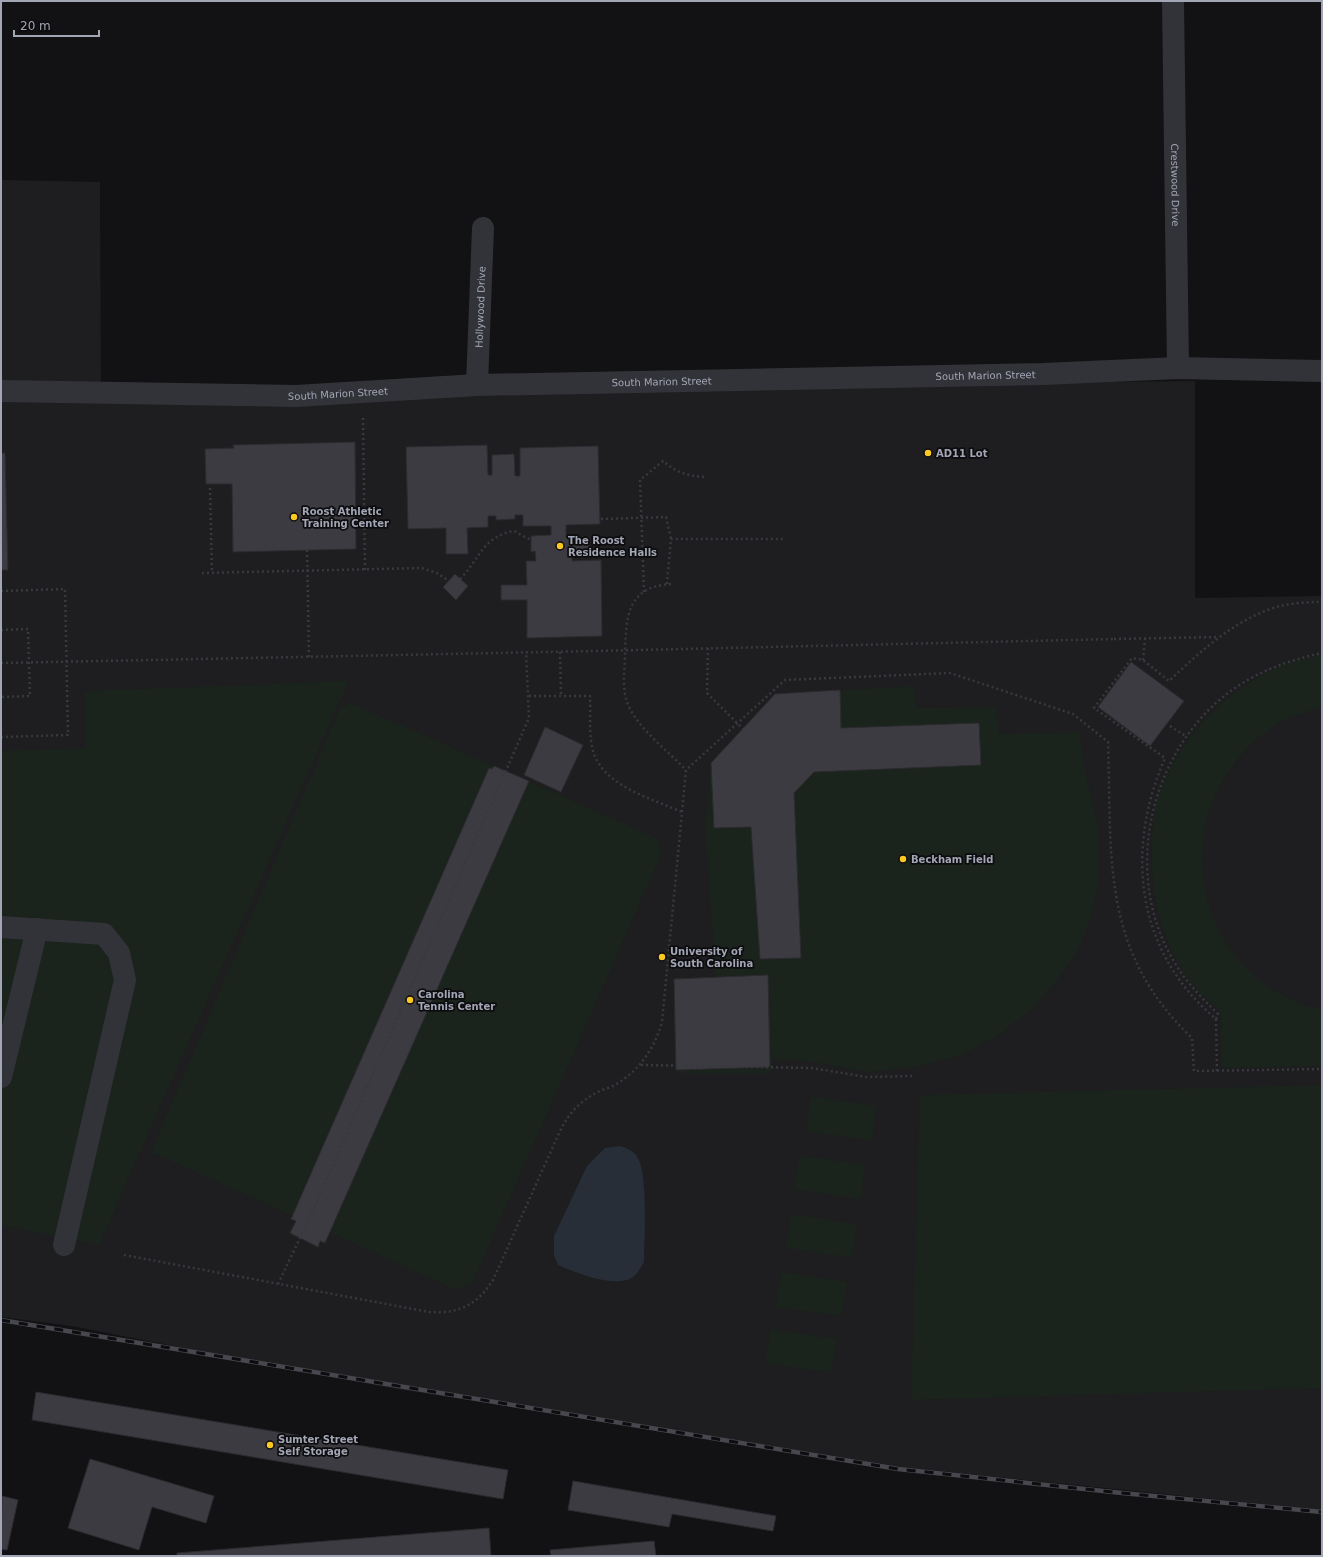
<svg xmlns="http://www.w3.org/2000/svg" width="1323" height="1557" font-family="'DejaVu Sans',sans-serif">
	<style>
		.built { fill: #1e1d20 }
		.green { fill: #1b231d }
		.water { fill: #272e37 }
		.building { fill: #3c3b41; stroke: #2c2b2f }
		.lines { fill: none; stroke-linecap: round; stroke-linejoin: round }
		.path { stroke: #38393f; stroke-width: 2.5; stroke-dasharray: 2 3; stroke-linecap: butt }
		.minor { stroke: #323338; stroke-width: 22 }
		.rail-casing { stroke: #47484f; stroke-width: 4.5 }
		.rail { stroke: #0d0c0e; stroke-width: 3; stroke-dasharray: 9; stroke-linecap: butt }
		.path-bridge { stroke: #38393f; stroke-width: 2.5; stroke-dasharray: 2 3; stroke-linecap: butt }
		.poi-dot { fill: #fbc921; stroke: #0d0c0e; stroke-width: 1.5 }
		.labels { text-anchor: middle; dominant-baseline: central; stroke-width: 3.5; stroke-linejoin: round; paint-order: stroke }
		.street-label { font-size: 10px; fill: #a2a6b5; stroke: #0d0c0e }
		.poi-label { font-size: 10px; font-weight: bold; fill: #a2a6b5; stroke: #0d0c0e; text-anchor: start }
	</style>
	<rect width="100%" height="100%" fill="#121113"/>
	<!-- built -->
	<path class="built" d="M1,180l99,2 1,211 1094,-12v217l127,-2v914l-443,-45 -494,-78 -314,-61 -70,-9z"/>
	<!-- green -->
	<path class="green" d="M1322,656v51c-16,5 -33,10 -48,19 -114,78 -88,250 48,284v56l-100,2 -2,-56c-10,-10 -22,-19 -30,-30 -26,-37 -39,-80 -38,-125 0,-20 0,-41 6,-60 20,-60 74,-115 134,-135 10,-3 20,-4 30,-6z
		M349,681l-250,564 -98,-20v-474l84,-3v-57z
		M914,686l2,22 80,-1 3,27 80,-2 5,33 14,60v64l-8,32 -12,29 -19,28 -29,33 -34,26 -34,18 -45,12 -49,5 -62,-11 -34,-2 -1,14h-92l-3,-91 40,-1 -11,-153 6,-65 64,-69z
		M351,703l306,135 5,15 -190,431 -16,6 -305,-138 189,-444z
		M1322,1085v303l-411,12 9,-305z
		M811,1096l66,10 -5,35 -66,-10z
		M800,1155l66,10 -6,34 -66,-10z
		M791,1214l66,10 -5,34 -66,-10z
		M781,1272l66,10 -5,34 -66,-9z
		M771,1329l66,10 -6,34 -66,-10z"/>
	<!-- water -->
	<path class="water" d="M620,1146c6,2 12,4 16,9 13,16 8,85 8,107 -4,7 -9,16 -17,18 -22,5 -50,-7 -69,-15l-4,-10v-19l33,-70 18,-18z"/>
	<!-- building -->
	<path class="building" d="M355,442l1,107 -123,3 -1,-68h-26l-1,-35 29,-1 -1,-3z
		M487,445l1,30h4v-20l22,-1 1,22h5v-28l78,-2 2,78 -34,1v12h23v15h-17v9l29,-1 1,76 -75,2v-38h-26v-15h26l-1,-24h10l-1,-10 -4,1v-16l20,-1v-9h-28v-11h-8v4l-19,1v-4h-8v11l-21,1 1,26h-22v-26l-38,1 -2,-82z
		M1,453h4l3,117h-7z
		M455,574l13,12 -12,14 -13,-13z
		M1131,662l53,39 -34,45 -52,-39z
		M840,690l1,38 138,-5 2,42 -167,7 -20,21 7,165 -41,1 -9,-132 -37,1 -3,-65 64,-69z
		M545,727l38,18 -22,47 -37,-17z
		M494,766l35,15 -204,462 -5,-2 -2,6 -28,-14 6,-12 -5,-2 198,-451 3,1z
		M768,975l2,92 -94,3 -2,-91z
		M36,1392l472,78 -5,29 -471,-79z
		M90,1459l124,37 -8,27 -54,-16 -13,43 -71,-22z
		M573,1481l203,35 -3,15 -101,-17 -3,13 -101,-17z
		M2,1496l16,4 -11,50 -6,-1z
		M489,1528l2,28h-314v-3z
		M654,1541l2,15h-105l-1,-6z"/>
	<g class="lines">
		<!-- path -->
		<path class="path" d="M363,418l2,152
			M210,488l2,85
			M601,519l65,-2 5,22
			M307,550l2,107
			M202,573l220,-5 15,5 12,8
			M460,579c20,-20 23,-43 54,-48l17,9
			M667,584l4,-45h113
			M671,584c-47,3 -45,37 -46,74 -1,16 -3,34 4,49 12,24 39,44 57,63
			M1,591l64,-2 3,146 -67,2
			M644,592l-4,-112 23,-19c14,12 25,15 42,16
			M1,630l27,-1 2,67 -29,1
			M1114,639l104,-2
			M708,648l-1,45 38,38
			M560,652l1,44
			M1143,660l2,-21
			M1,663l595,-12
			M529,696h61c1,18 -2,40 4,58 12,33 59,45 88,58
			M1170,726l17,11
			M1216,1019l2,-5c-18,-18 -34,-34 -46,-56 -53,-92 -18,-223 74,-277 24,-14 49,-22 76,-28
			M641,1065l171,3 54,9 46,-1
			M1217,1071l-1,-52c-81,-68 -91,-169 -51,-261l-71,-50 38,-50 11,2 26,21c32,-30 67,-63 111,-75 13,-3 28,-4 42,-4
			M124,1255l305,57c30,2 48,-7 64,-32l67,-149c9,-18 20,-30 38,-39 5,-3 12,-4 17,-7 25,-15 39,-36 47,-63l24,-252 99,-90 165,-7 123,41 35,28c4,117 -8,208 84,296l2,33 128,-2
			M278,1284l32,-67 219,-499 -3,-66"/>
		<!-- minor -->
		<g class="minor">
			<path id="s1" d="M1173,1l5,367"/>
			<path id="s2" d="M477,385l6,-157"/>
			<path id="s3" d="M1,391l295,5 181,-11 566,-11 135,-6 144,3"/>
			<path d="M1,927l103,7 15,19 6,27 -61,265"/>
			<path d="M1,1077l36,-148"/>
		</g>
		<!-- rail casing -->
		<g class="rail-casing">
			<path id="rail" d="M1,1320l897,149 224,24 200,19"/>
		</g>
		<!-- rail -->
		<use href="#rail" class="rail"/>
		<!-- path-bridge -->
		<path class="path-bridge" d="M596,651l518,-12"/>
	</g>
	<!-- markers -->
	<g class="poi-dot">
		<circle cx="928" cy="453" r="4"/>
		<circle cx="294" cy="517" r="4"/>
		<circle cx="560" cy="546" r="4"/>
		<circle cx="903" cy="859" r="4"/>
		<circle cx="662" cy="957" r="4"/>
		<circle cx="410" cy="1000" r="4"/>
		<circle cx="270" cy="1445" r="4"/>
	</g>
	<g class="labels">
		<!-- street labels -->
		<g class="street-label">
			<text stroke="none"><textPath href="#s1" startOffset="184">Crestwood Drive</textPath></text>
			<text stroke="none"><textPath href="#s2" startOffset="78">Hollywood Drive</textPath></text>
			<text stroke="none"><textPath href="#s3" startOffset="985">South Marion Street</textPath></text>
			<text stroke="none"><textPath href="#s3" startOffset="661">South Marion Street</textPath></text>
			<text stroke="none"><textPath href="#s3" startOffset="337">South Marion Street</textPath></text>
		</g>
		<!-- poi labels -->
		<g class="poi-label">
			<text x="936" y="453">AD11 Lot</text>
			<text x="302" y="511">Roost Athletic<tspan x="302" dy="12">Training Center</tspan></text>
			<text x="568" y="540">The Roost<tspan x="568" dy="12">Residence Halls</tspan></text>
			<text x="911" y="859">Beckham Field</text>
			<text x="670" y="951">University of<tspan x="670" dy="12">South Carolina</tspan></text>
			<text x="418" y="994">Carolina<tspan x="418" dy="12">Tennis Center</tspan></text>
			<text x="278" y="1439">Sumter Street<tspan x="278" dy="12">Self Storage</tspan></text>
		</g>
	</g>
	<!-- border -->
	<rect width="1323" height="1557" fill="none" stroke="#a2a6b5" stroke-width="4"/>
	<!-- scale -->
	<path d="M14 30v6h85v-6" fill="none" stroke="#a2a6b5" stroke-width="2"/>
	<text x="20" y="30" font-size="12" fill="#a2a6b5" stroke="#0d0c0e" stroke-width="3" paint-order="stroke">20 m</text>
</svg>
